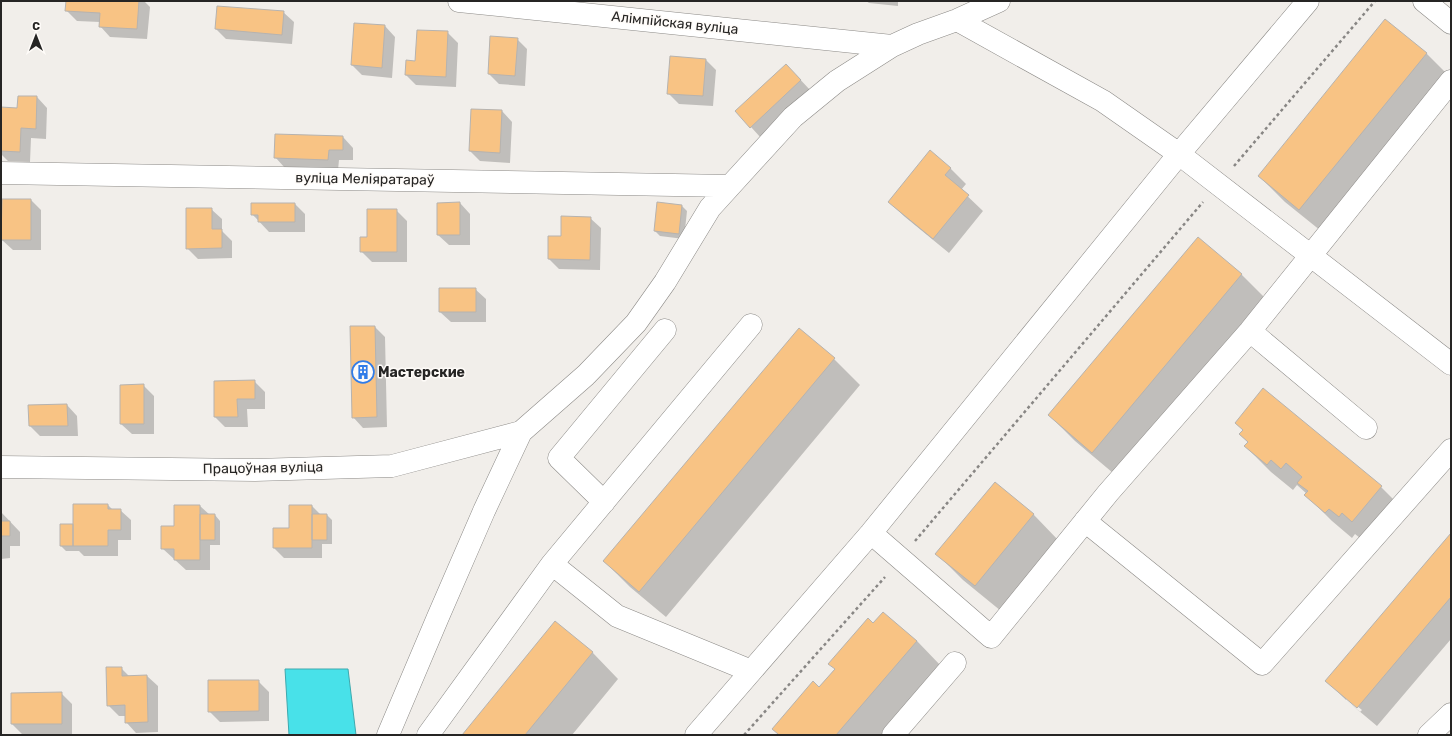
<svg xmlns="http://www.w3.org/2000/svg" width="1452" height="736" font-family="Rubik,sans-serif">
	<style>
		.water { fill: #48e1e9; stroke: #3ea9ae }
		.shadow { fill: #0003; fill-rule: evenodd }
		.building { fill: #f8c384; stroke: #b6b3b0 }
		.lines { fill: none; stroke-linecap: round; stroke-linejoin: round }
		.minor-casing { stroke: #8c8a87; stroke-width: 23 }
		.path { stroke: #888684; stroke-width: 2.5; stroke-dasharray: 3 3; stroke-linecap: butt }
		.minor { stroke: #fff; stroke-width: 22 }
		.labels { text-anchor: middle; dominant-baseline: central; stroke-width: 3; stroke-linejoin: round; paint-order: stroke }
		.street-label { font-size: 14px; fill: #262524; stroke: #fefbf8 }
		.poi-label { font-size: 14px; font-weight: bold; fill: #262524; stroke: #fefbf8; text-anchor: start }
	</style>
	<rect width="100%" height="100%" fill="#f1eeea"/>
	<!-- water -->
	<path class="water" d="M285,669h63l8,66h-67z"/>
	<!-- shadow -->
	<path class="shadow" d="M67,1h77l6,6 -3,32 -37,-2 -10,-11v-4l-23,-1 -11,-11z
		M866,1h32v5l-29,-3z
		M283,12l11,10 -2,22 -66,-5 -10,-10z
		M385,26l10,11 -3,41 -30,-3 -10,-10z
		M447,32l11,11 -2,44 -40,-2 -10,-10 10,-13z
		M517,39l10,10 -2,37 -26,-2 -10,-10z
		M1426,53l25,25 -125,157 -41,-33 -26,-26z
		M671,57l35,3 10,10 -3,36 -34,-2 -11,-11z
		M796,75l15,16 -50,47 -10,-11z
		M19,97h18l10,11 -1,31 -15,-1 -1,24 -22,-1 -7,-7v-46l17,1z
		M472,110l30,1 10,11 -2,41 -30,-2 -10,-10z
		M343,137l10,11v12h-14l-1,10 -53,-2 -10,-11z
		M950,168l16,16 -5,6 22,21 -34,42 -44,-36 -16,-15z
		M3,200h28l10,10v40h-28l-11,-10z
		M460,203l10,11v31h-21l-11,-10z
		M658,203l24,3 5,5 -3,28 -24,-3 -5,-5z
		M295,204l10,10v18h-36l-17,-18z
		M211,209l11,10v12l10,10v17l-34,1 -11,-11z
		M396,210l11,11v41h-35l-11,-11z
		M590,218l11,10 -1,42 -41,-1 -10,-10z
		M1198,238l44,37 26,26 -149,177 -44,-37 -26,-26z
		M475,289l11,10v23h-35l-11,-10z
		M375,327l10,10 2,90 -24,1 -10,-11z
		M799,329l35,30 26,26 -194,232 -36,-30 -26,-26z
		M254,381l11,11v17h-18l1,18h-23l-10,-10v-35z
		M143,385l11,11v38h-22l-11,-10z
		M1263,390l118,97 26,26 -42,29 -10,-8 -3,4 -20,-17 -26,-26 1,-1 -10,-9 -4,5 -22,-18 -26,-26 3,-4 -8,-8 4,-4z
		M67,405l10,11 1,20h-38l-10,-10z
		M995,484l39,31 25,26 -58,70 -38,-31 -26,-26z
		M108,505l5,5h7l11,10v20h-13v16h-34l-5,-5h-13l-5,-5v-21h13z
		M200,506l10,9h5l5,6v24h-10v25h-24l-24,-22 13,-21z
		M290,506h22l9,9h6l5,5v24h-10v14h-38l-10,-10 16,-19z
		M1,512l19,20v14h-10v12l-9,1z
		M1451,534v105l-74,87 -31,-26 -19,-19zM1346,697l16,13 -2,2 -14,-12z
		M555,623l38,30 25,26 -46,56h-109z
		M874,624l43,17 25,26 -58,68h-106z
		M121,668l9,9 17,-1 11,10v46l-22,1 -10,-11v-6h-7l-11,-11z
		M258,681l11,11v29l-49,1 -11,-11z
		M61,693l11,11v30h-50l-10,-10z"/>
	<!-- building -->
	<path class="building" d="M66,1h73l-2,28 -38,-2 1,-14 -35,-2z
		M217,6l67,5 -2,24 -67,-6z
		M1385,19l42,34 -128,157 -41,-34z
		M354,23l31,2 -3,43 -31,-3z
		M417,30l31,1 -2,46 -41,-2 1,-15 9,1z
		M490,36l28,2 -3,38 -27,-2z
		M670,56l36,3 -3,37 -36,-2z
		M786,64l15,16 -51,48 -15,-17z
		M18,96h19l-1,33 -15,-1 -1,24 -19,-1v-44l16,1z
		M471,109l31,1 -2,43 -31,-2z
		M275,134l68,2v14h-14l-1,10 -54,-2z
		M930,150l21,18 -6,7 24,20 -36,44 -45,-37z
		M2,199h29v41h-30z
		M460,202v33h-23v-32z
		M657,202l25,3 -3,29 -25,-3z
		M251,203h44v19h-37v-7h-7z
		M186,208h26v21h10v19l-36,1z
		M367,209h30v43h-37v-15h7z
		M561,216l30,1 -1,43 -42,-1v-23h13z
		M1198,237l44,37 -150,179 -44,-38z
		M439,288h37v24h-37z
		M350,326h25l2,91 -25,1z
		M799,328l36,30 -196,234 -36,-31z
		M255,380v19h-18l1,18h-24v-36z
		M144,384v40h-24v-39z
		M1263,388l119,98 -30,36 -10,-9 -3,4 -10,-8 -4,4 -21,-18 4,-4 -11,-8 5,-6 -16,-14 -5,6 -10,-9 -4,5 -23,-19 4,-4 -9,-8 4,-4 -8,-7z
		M67,404l1,22h-39l-1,-21z
		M995,482l39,32 -59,72 -40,-32z
		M73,504h35v5h13v21h-13v16h-35z
		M174,505h26v55h-26v-11h-13v-23h13z
		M289,505h23v43h-39v-20h16z
		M200,514h15v26h-15z
		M312,514h15v26h-15z
		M1,521h9v15h-9z
		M60,524h13v22h-13z
		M1451,533v64l-94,111 -32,-27z
		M883,612l34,29 -81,94h-59l1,-1 -6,-5 41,-48 6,6 16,-18 -7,-5 40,-46 5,5z
		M555,621l38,31 -68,83h-63z
		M106,667h16v9l25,-1 1,47 -23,1v-18l-18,1z
		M208,680h51v31l-51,1z
		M62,692v32h-51v-31z"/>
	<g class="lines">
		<!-- minor casing -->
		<g class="minor-casing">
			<path id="minor" d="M459,1l433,45
				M1424,1l27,22
				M957,20l146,81 76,53 272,210
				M1,173l728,13
				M751,325l-199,239 65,52 134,55
				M1250,331l116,97
				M1,467l254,3 137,-4 129,-34
				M604,502l-45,-44 106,-128
				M1085,521l177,143 189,-214
				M871,533l120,104 117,-144 142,-162 201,-250
				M388,735l50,-118 46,-106 37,-79 65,-57 50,-52 29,-41 45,-74 83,-91 44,-36 55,-35 26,-12 39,-14 42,-19
				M428,735l124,-171
				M696,735l175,-202 308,-379 129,-153
				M893,735l62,-72
				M1429,735l22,-21"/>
		</g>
		<!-- path -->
		<path class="path" d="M1234,166l141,-165
			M915,541l288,-339
			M744,735l141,-158"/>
		<!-- minor -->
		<use href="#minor" class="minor"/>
	</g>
	<!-- icons -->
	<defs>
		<g id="building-ring" transform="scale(1.15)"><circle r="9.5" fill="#fefbf8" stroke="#317ce8" stroke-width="1.5"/><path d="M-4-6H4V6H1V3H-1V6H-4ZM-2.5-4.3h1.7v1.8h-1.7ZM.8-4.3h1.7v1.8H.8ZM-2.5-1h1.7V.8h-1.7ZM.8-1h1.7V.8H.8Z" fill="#317ce8"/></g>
	</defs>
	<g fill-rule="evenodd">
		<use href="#building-ring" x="363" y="372"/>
	</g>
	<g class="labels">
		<!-- street labels -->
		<g class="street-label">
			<text transform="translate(675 23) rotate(6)">Алімпійская вуліца</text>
			<text transform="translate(365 179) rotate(1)">вуліца Меліяратараў</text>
			<text transform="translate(263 468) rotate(-1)">Працоўная вуліца</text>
		</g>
		<!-- poi labels -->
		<g class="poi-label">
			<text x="378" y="372">Мастерские</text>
		</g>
	</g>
	<!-- border -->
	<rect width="1452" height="736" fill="none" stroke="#262524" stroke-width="4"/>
	<!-- north arrow -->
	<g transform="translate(36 36)" stroke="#fefbf8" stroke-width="3" paint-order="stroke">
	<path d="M0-3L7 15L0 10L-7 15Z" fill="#262524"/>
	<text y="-6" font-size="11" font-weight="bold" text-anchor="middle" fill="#262524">С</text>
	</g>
</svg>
